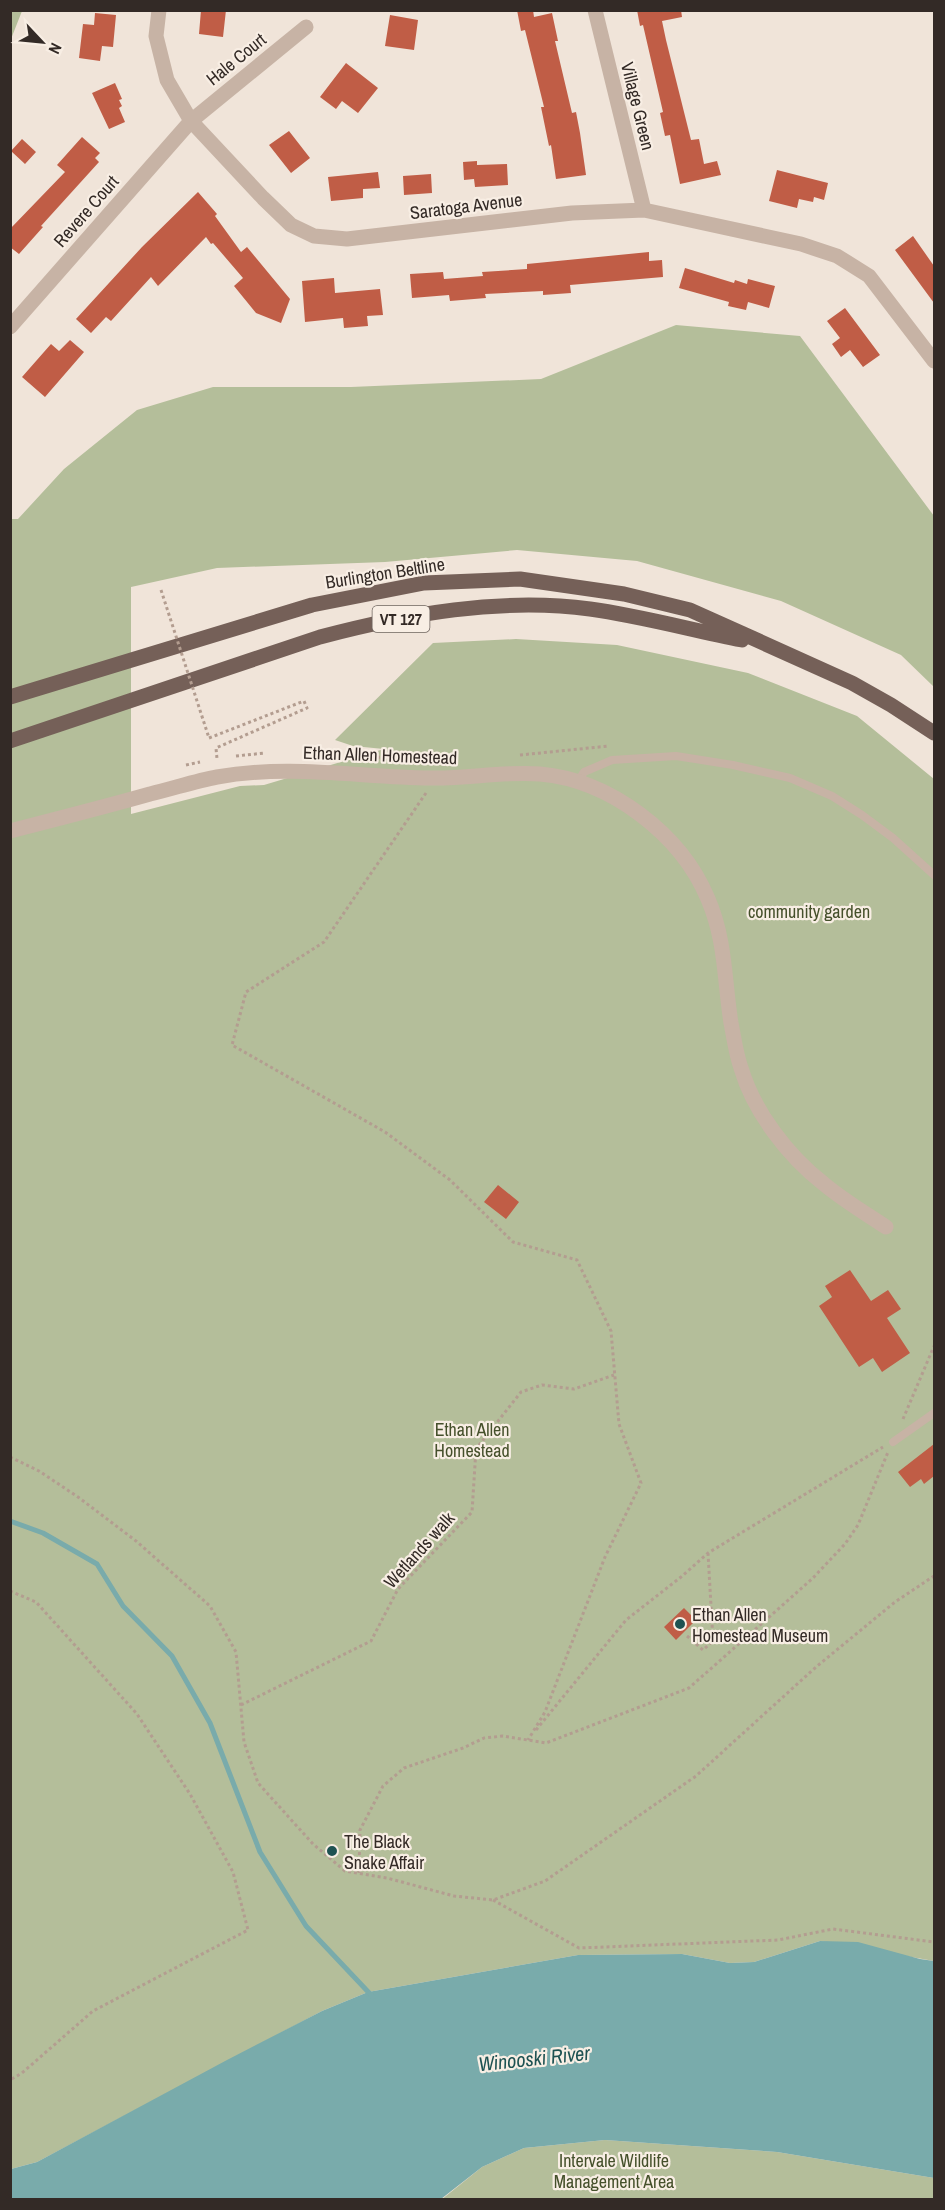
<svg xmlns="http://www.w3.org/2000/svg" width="945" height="2210" font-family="'Archivo Narrow',sans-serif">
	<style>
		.green { fill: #b4be9a }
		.water { fill: #79abab }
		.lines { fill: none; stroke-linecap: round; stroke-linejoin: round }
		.stream { stroke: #79abab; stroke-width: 5 }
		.building { fill: #c05d46 }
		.path { stroke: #b39d90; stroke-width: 3; stroke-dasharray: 3 3; stroke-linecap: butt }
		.lane { stroke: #c7b3a5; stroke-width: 8 }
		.street { stroke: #c7b3a5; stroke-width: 15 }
		.primary { stroke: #756058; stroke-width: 15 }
		.path-bridge { stroke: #b39d90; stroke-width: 3; stroke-dasharray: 3 3; stroke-linecap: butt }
		.poi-dot { fill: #1e5252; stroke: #f8eee4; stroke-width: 2 }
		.labels { text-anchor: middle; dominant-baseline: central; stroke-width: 4.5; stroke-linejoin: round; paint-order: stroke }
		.shield { fill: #f8eee4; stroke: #6e655f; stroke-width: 1.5 }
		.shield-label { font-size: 16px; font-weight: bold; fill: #332a26 }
		.street-label { font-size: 18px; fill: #332a26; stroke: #f8eee4 }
		.park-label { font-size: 18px; fill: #45502b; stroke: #f8eee4 }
		.poi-label { font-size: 18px; fill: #332a26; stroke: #f8eee4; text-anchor: start }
		.water-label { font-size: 20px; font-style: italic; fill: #1e5252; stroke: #f8eee4 }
	</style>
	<rect width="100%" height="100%" fill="#f0e4d9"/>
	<!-- green -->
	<path class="green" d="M11,10l11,1 -11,28 -1,-28z
		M676,325l124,11 134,180v171l-33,-32 -120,-54 -144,-40 -120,-11 -132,12 -168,6 -86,19v227l109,-28 24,-1 120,-36 -31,-3 -18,-6 98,-97 83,-4 101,6 131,28 109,43 77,63v1182l-114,-20 -66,21 -24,1 -48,-9 -104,1 -210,37 -46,19 -285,151 -26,7v-1650h7l46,-50 73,-59 76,-23h138l190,-8z
		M605,2140l172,12 157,26v22h-493l41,-33 42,-19z"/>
	<!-- water -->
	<path class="water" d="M820,1941l38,1 62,17 14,2v217l-157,-26 -172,-12 -81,8 -42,19 -41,32h-430v-30l26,-7 190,-102 95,-49 46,-19 210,-37 104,-1 48,9 24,-1z"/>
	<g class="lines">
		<!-- stream -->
		<path class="stream" d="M10,1521l33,12 54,31 26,42 49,50 38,67 50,129 46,74 67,71"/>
	</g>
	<!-- building -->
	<path class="building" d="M201,10h25l-3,27 -24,-3z
		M517,10h16l1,7 18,-4 6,28h-3l17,72 4,-1 4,21 6,42 -30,4 -5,-34 -2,1 -8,-39h3l-19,-77 -4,1z
		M637,10h44l1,7 -20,4 4,19 25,100 8,-1 5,25 13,-3 4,14 -41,9 -10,-49 -5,1 -5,-23 3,-1 -20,-87 -3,1z
		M95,13l21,2 -3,32 -11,-1 -2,15 -21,-3 4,-34 11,1z
		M390,15l28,5 -4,30 -29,-4z
		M346,63l32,25 -20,25 -16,-12 -6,8 -16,-12z
		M115,83l7,16 -3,1 3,6 -3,2 6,14 -16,7 -17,-36z
		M289,131l21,27 -19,15 -22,-28z
		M82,137l18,16 -5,5 4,4 -58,64 2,1 -24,27 -9,-7v-18l55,-57 -8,-7z
		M22,139l14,13 -11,12 -14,-13z
		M477,161v4l30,-1 1,21 -33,2 -1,-8 -10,1 -1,-18z
		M777,170l51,13 -4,17 -10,-3 -1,5 -14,-3 -2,9 -28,-7z
		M378,172l2,16 -17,1v9l-32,3 -3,-24z
		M431,174l1,19 -28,2 -1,-19z
		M198,192l19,22 -2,2 26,36 6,-5 43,52 -9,24 -25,-10 -22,-27 9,-8 -30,-35 -2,1 -5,-7 -48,49 -7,-9 -40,44 -5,-4 -15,16 -15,-14 66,-72z
		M913,236l21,30v37l-39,-53z
		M649,252v9l13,-1 1,17 -93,8 1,8 -28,2v-4l-58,3 1,4 -36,3 -1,-6 -37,3 -2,-24 33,-2 1,7 39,-3 -1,-4 45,-3v-5z
		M685,268l49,15 1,-3 12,4 1,-5 27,7 -6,22 -21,-6 -2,8 -18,-4 1,-4 -50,-14z
		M334,278l1,15 45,-4 3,26 -16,1 1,10 -24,2 -1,-10 -38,4 -3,-41z
		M845,308l35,47 -17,12 -13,-17 -9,7 -9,-13 8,-6 -13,-17z
		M70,340l14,12 -39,45 -23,-20 29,-33 8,7z
		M498,1185l21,17 -13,17 -22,-17z
		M850,1270l21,31 17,-11 13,19 -14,9 23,35 -28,19 -9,-14 -14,9 -40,-61 13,-9 -7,-11z
		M934,1444v32l-10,8 -3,-5 -11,8 -12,-15z
		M684,1608l12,12 -20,20 -12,-13z"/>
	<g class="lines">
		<!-- path -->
		<path class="path" d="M209,738l95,-37 3,7 -91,40 1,11
			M520,755l89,-9
			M236,756l29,-3
			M371,757l68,2
			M186,765l14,-3
			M426,793l-102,149 -78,50 -14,53 153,87 65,48 63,62 64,18 34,71 8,93 22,59 -36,74 -60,155 -17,28
			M903,1419l31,-73
			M10,1457l29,14 39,26 58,44 74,65 26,46 8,90 14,41 55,61 32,27 42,7 67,18 39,4 52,-19 151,-105 120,-109 79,-65 39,-26
			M10,1591l26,11 101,112 53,80 43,78 15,58 -155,81 -71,62 -12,7
			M687,1636l16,14 10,-9 -5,-88
			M241,1705l130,-64 27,-52 74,-77 4,-63 45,-57 21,-7 32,4 40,-14
			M536,1730l90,-110 55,-43 27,-24 175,-106
			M359,1873l1,-43 23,-44 21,-18 59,-20 21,-10 19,-2 43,7 143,-55 123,-109 33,-35 13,-19 30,-73
			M493,1900l86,48 199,-8 55,-11 101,13"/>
		<!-- lane -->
		<path class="lane" d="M577,783l7,-11 28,-12 64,-4 57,9 57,13 42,18 30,19 31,23 41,37
			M893,1442l41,-29"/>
		<!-- street -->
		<path class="street" d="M159,10l-3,26 11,44 24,41 72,77 28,27 23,11 33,3 225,-26 72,-3 157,34 36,12 32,20 65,85
			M595,10l49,200
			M10,327l181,-206 115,-94
			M10,831c47,-12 94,-24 140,-37 22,-5 45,-13 67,-17 71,-13 142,0 213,1 37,1 73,-7 110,-4 70,6 141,60 168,125 18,42 16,80 23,124 3,15 5,31 10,45 13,44 47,88 83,116 19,16 41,29 62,43"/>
		<!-- primary -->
		<path class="primary" d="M10,697l302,-92 112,-22 96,-4 104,15 66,16 162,73 39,22 43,28
			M10,741l310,-104c87,-23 181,-40 270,-28 51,7 101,21 152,31"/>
		<!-- path-bridge -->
		<path class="path-bridge" d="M161,590l48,148"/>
	</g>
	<!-- markers -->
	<g class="poi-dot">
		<circle cx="680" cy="1624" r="6"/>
		<circle cx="332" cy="1851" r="6"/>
	</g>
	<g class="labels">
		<!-- shield labels -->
		<rect class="shield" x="372.5" y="606" width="57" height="26" rx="4.5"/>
		<g class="shield-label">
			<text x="401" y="619">VT 127</text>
		</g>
		<!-- street labels -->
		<g class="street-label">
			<text transform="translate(236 59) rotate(-39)">Hale Court</text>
			<text transform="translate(638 106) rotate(76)">Village Green</text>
			<text transform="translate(466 206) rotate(-7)">Saratoga Avenue</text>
			<text transform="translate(86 211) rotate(-49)">Revere Court</text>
			<text transform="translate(385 573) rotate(-9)">Burlington Beltline</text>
			<text transform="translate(380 755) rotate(2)">Ethan Allen Homestead</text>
			<text transform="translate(419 1550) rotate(-48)">Wetlands walk</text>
		</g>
		<!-- park labels -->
		<g class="park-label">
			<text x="809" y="911">community garden</text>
			<text x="472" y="1429">Ethan Allen<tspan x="472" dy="21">Homestead</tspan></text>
			<text x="614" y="2160">Intervale Wildlife<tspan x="614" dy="21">Management Area</tspan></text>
		</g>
		<!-- poi labels -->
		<g class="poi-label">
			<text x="692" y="1614">Ethan Allen<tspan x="692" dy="21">Homestead Museum</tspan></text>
			<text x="344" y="1841">The Black<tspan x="344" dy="21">Snake Affair</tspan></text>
		</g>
		<!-- water labels -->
		<g class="water-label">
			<text transform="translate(534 2058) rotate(-6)">Winooski River</text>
		</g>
	</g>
	<!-- border -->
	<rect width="945" height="2210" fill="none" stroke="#332a26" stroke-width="24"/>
	<!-- north arrow -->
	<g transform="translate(42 42) rotate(116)" stroke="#f8eee4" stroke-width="4.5" paint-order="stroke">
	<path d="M0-4.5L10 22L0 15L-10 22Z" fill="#332a26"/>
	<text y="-9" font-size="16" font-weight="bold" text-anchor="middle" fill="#332a26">N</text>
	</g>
</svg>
